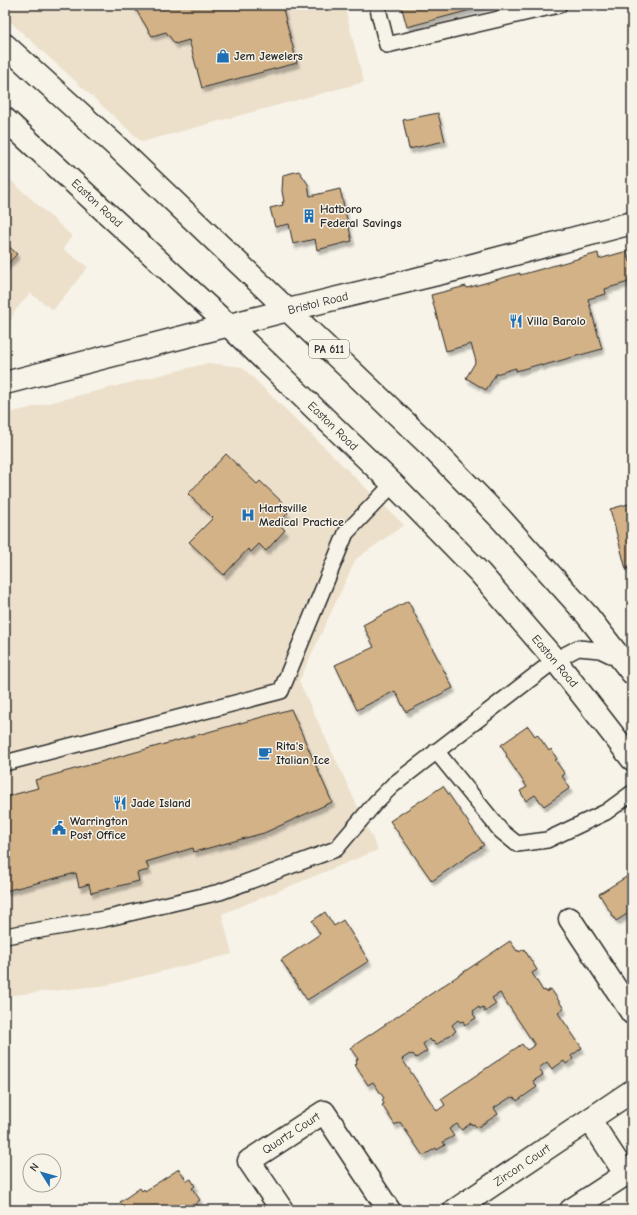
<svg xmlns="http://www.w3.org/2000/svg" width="637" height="1215" font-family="'Comic Neue',sans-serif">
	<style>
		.built { fill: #ece0cb }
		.building { fill: #d2b286; stroke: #2b2b2b; fill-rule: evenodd; filter: url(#shadow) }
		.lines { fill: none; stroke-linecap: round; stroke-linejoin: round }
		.lane-casing { stroke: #2b2b2b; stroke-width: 18 }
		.street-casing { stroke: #2b2b2b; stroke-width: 25 }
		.secondary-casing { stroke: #2b2b2b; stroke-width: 25 }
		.highway-casing { stroke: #2b2b2b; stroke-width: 25 }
		.lane { stroke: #f7f3e8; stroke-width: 15 }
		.street { stroke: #f7f3e8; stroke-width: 22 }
		.secondary { stroke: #f7f3e8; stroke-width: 22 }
		.highway { stroke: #f7f3e8; stroke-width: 22 }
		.labels { text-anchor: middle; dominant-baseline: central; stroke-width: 3; stroke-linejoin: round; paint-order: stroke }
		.shield { fill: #f7f3e8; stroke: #686764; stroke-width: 1 }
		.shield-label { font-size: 11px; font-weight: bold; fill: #2b2b2b }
		.poi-label { font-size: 12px; font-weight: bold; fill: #2b2b2b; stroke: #f7f3e8; text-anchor: start }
		.street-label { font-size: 12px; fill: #2b2b2b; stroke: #f7f3e8 }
	</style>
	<defs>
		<filter id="shadow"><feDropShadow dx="2.5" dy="4.5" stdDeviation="1" flood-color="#0004"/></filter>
	</defs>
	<rect width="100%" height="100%" fill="#f7f3e8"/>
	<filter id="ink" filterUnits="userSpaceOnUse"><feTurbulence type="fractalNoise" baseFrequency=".025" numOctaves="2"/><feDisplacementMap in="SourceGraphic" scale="8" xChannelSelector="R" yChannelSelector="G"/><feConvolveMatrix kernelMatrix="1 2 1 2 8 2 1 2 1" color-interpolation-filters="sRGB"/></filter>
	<g filter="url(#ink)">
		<!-- built -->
		<path class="built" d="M5,5h339l20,77 -222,60 -137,-125z
			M5,175l67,61 -9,13 25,18 -35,43 -23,-17 -16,19 -3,9 -6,1z
			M208,363l34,4 162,158 -48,34 -57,122 79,169 -156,64 10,40 -125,31 -102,11v-582z"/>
		<!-- building -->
		<path class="building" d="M133,5h149l15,58 -95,25 -13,-48 -14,4 -9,-12 -14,4z
			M401,5h88l-82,22z
			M438,113l7,28 -36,8 -6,-29z
			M299,171l9,13 2,12 30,-7 12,52 -35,9 -2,-11 -22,5 -4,-20 -14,3 -5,-19 13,-3 -1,-3h2l-2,-11 1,-16z
			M5,243l12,11 -12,13z
			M627,251l3,11 2,-1v20l-27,8 1,5 -18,5 14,50 -61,17v-2l-25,7v-3l-20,6 -10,16 -20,-12 10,-17 -5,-17 -25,7 -15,-56 35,-9 1,2 53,-15v2l78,-22 1,6z
			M226,454l31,30 3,-3 22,21 -3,3 9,8 -10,10 7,7 -19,21 -7,-7 -8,8 -3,-3 -24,26 -35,-33 24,-24 -25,-24z
			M632,503v65l-6,1 -16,-60z
			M408,601l45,87 -47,24 -11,-21 -38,19 -22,-45 39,-18 -11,-22z
			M291,709l41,93 -68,31 -70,19 -1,-4 -47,14 3,8 -12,3 2,8 -48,12 -2,-9 -10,3 -3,-14 -71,18v-94l33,-9 -3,-8z
			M528,726l7,10 2,-2 12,17 2,-2 6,10 -2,1 10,14 -3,2 8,12 -26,18 -9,-11 -9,6 -6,-10 7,-4 -21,-31 1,-1 -6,-10z
			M443,786l41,59 -52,36 -42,-60z
			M631,874l1,2v35l-16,10 -17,-27z
			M325,912l9,14 9,-6 26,41 -62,39 -26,-40 39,-26 -8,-13z
			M510,941l7,10 1,-1 1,2 5,-3 13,21 -5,3 11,18 2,-1 1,2 5,-3 13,20 -6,4 24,35 -11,8 2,3 -7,5 -2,-3 -12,8 -5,-7 -8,6 4,7 -10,6 4,6 -20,14 -3,-4 -2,1 -1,-1 -17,11 4,6 -21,14 -3,-4 -2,1 -1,-2 -9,7 -5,-6 -8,5 5,7 -11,6 2,3 -8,5 -1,-2 -13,8 -23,-34 -5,3 -13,-20 2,-1 -2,-4 2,-2 -11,-16 -5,3 -13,-20 2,-2 -1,-3 2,-1 -8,-11zM500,993l35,52 -8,5 -5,-6 -81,55 4,6 -8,6 -35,-52 8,-5 1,1 2,-1 3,4 11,-7 -4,-7 7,-5 2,3 1,-1 3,4 20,-14 -4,-6 6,-5 2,2 3,-1 2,4 11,-7 -3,-4 1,-1 -1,-2 6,-4 1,2 3,-2 2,5 11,-8 -4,-6z
			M179,1169l8,12 4,-2 4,7 -3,2 8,12 -5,4 4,6 6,-4 2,4h-89l5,-4 -3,-4 20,-14 2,3 2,-2 1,2z"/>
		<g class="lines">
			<!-- lane casing -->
			<g class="lane-casing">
				<path id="lane" d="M377,5l10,40 172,-40
					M436,751l65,80 16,13 30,-4 59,-28 26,-19
					M5,763l276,-72 65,-158 47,-49
					M5,936l99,-17 116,-27 116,-43 40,-47 17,-17 162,-125 23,-12 22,2 19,9"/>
			</g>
			<!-- street casing -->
			<g class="street-casing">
				<path id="street" d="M570,919l62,94
					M590,1120l36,55
					M282,1210l-33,-49 75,-49 65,98
					M455,1210l177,-119
					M571,1210l61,-40"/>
			</g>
			<!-- secondary casing -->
			<g class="secondary-casing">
				<path id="secondary" d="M5,383l283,-73 170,-41 174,-46"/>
			</g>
			<!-- highway casing -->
			<g class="highway-casing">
				<path id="highway" d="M5,45l110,100 314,300 72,74 86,96 45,58
					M5,119l224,207 164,158 87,89 75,87 77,99"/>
			</g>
			<!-- lane -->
			<use href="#lane" class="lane"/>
			<!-- street -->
			<use href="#street" class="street"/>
			<!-- secondary -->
			<use href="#secondary" class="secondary"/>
			<!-- highway -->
			<use href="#highway" class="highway"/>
		</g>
	</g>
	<!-- icons -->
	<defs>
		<g id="shop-bare" transform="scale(1.08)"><path d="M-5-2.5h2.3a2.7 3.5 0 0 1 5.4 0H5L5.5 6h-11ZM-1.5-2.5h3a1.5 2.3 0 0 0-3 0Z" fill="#1f6fb2" stroke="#f7f3e8" stroke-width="2.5" paint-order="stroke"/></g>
		<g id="building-bare" transform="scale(1.08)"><path d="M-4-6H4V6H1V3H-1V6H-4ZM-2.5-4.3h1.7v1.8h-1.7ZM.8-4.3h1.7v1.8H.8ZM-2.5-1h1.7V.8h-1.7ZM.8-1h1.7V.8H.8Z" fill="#1f6fb2" stroke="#f7f3e8" stroke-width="2.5" paint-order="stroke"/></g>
		<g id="restaurant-bare" transform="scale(1.08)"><path d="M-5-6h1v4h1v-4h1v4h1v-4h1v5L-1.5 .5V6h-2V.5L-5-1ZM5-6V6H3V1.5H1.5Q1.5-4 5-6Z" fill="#1f6fb2" stroke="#f7f3e8" stroke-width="2.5" paint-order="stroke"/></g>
		<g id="hospital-bare" transform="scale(1.08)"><path d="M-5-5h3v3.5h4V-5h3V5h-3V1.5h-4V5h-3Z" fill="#1f6fb2" stroke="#f7f3e8" stroke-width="2.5" paint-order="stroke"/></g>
		<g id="cafe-bare" transform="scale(1.08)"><path d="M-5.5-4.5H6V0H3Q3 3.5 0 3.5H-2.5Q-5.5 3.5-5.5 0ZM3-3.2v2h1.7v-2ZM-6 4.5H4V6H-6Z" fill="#1f6fb2" stroke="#f7f3e8" stroke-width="2.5" paint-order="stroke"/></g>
		<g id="civic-bare" transform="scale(1.08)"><path d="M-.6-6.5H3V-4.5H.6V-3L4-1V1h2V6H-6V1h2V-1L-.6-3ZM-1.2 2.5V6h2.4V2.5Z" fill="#1f6fb2" stroke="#f7f3e8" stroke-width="2.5" paint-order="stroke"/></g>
	</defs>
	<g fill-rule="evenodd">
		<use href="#shop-bare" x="223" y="56"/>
		<use href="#building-bare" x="309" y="216"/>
		<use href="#restaurant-bare" x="516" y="321"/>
		<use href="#hospital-bare" x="248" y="515"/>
		<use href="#cafe-bare" x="265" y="753"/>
		<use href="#restaurant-bare" x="120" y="803"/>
		<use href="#civic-bare" x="59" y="828"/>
	</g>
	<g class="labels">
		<!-- shield labels -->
		<rect class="shield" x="309" y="340" width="40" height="18" rx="3"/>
		<g class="shield-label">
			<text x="329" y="349">PA 611</text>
		</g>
		<!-- poi labels -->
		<g class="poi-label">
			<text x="234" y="56">Jem Jewelers</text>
			<text x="320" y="209">Hatboro<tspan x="320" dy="14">Federal Savings</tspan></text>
			<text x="527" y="321">Villa Barolo</text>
			<text x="259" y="508">Hartsville<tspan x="259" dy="14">Medical Practice</tspan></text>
			<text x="276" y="746">Rita's<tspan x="276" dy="14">Italian Ice</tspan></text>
			<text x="131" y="803">Jade Island</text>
			<text x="70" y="821">Warrington<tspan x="70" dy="14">Post Office</tspan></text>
		</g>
		<!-- street labels -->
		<g class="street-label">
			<text transform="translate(97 203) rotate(43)">Easton Road</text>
			<text transform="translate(318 303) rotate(-14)">Bristol Road</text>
			<text transform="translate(333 426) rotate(44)">Easton Road</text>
			<text transform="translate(555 661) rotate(50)">Easton Road</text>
			<text transform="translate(291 1133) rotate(-33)">Quartz Court</text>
			<text transform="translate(522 1165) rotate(-34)">Zircon Court</text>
		</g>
	</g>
	<!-- margin -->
	<rect width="637" height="1215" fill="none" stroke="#f7f3e8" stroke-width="20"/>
	<rect x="10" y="10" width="617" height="1195" fill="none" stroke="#2b2b2b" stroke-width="1.5" filter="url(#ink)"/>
	<!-- north arrow -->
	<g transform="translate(42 1173) rotate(307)"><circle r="19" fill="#f7f3e8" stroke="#a5a39c"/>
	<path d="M0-3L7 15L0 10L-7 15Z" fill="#1f6fb2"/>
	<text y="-6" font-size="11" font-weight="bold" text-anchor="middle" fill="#2b2b2b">N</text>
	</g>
</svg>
